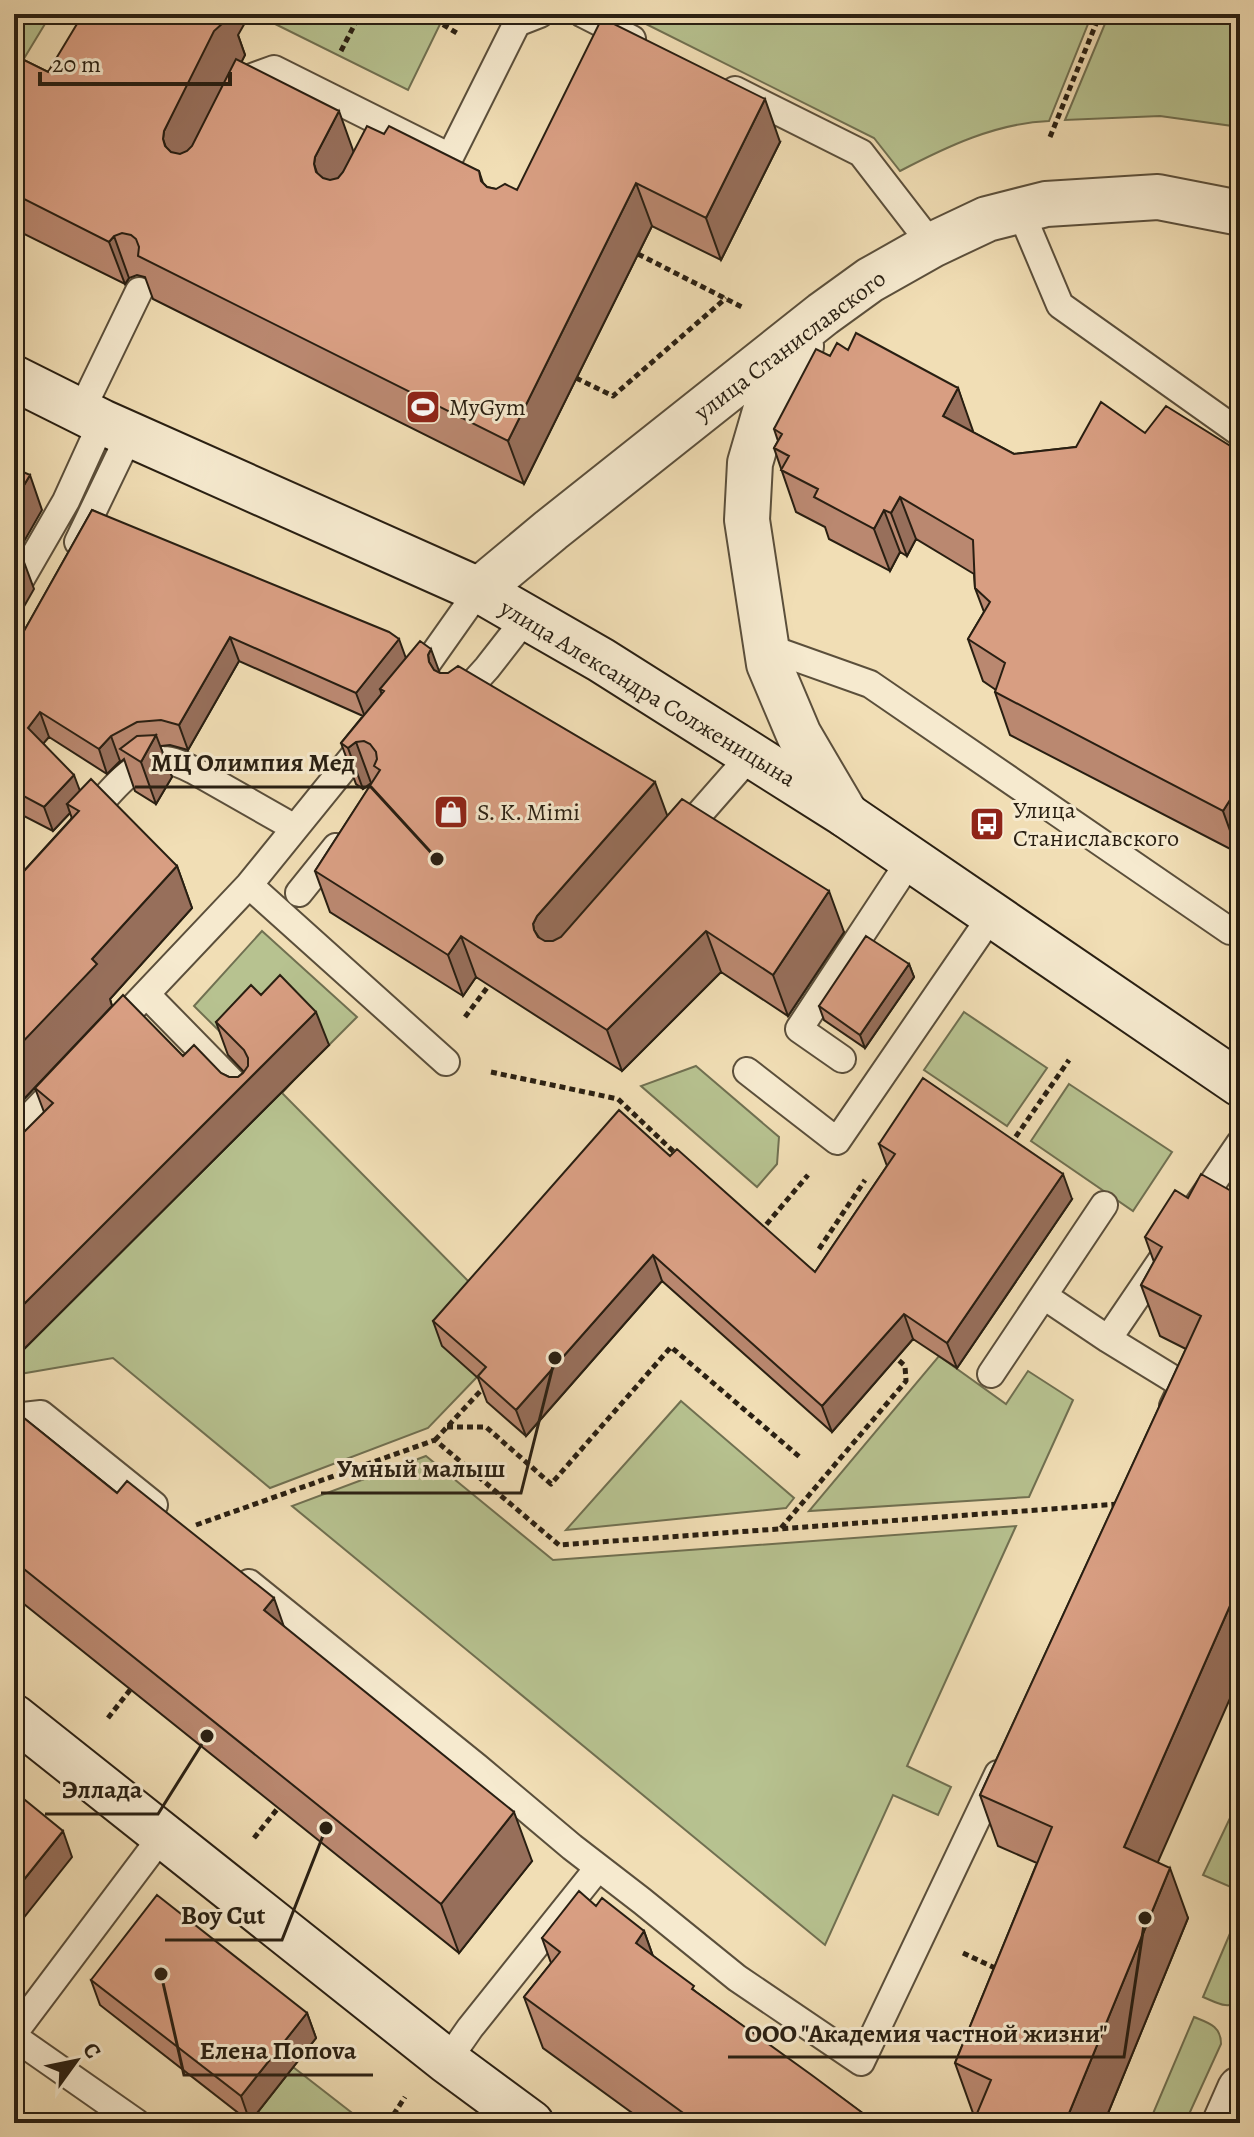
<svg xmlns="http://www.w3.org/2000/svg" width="1254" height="2137" font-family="Alegreya,serif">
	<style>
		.green { fill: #b7c290; stroke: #707051; stroke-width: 2 }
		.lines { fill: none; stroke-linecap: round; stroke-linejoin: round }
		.lane-casing { stroke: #5b4f3b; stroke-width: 30 }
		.street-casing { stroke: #5b4f3b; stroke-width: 48 }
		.secondary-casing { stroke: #291f12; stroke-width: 48 }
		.path { stroke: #291f12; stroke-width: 5; stroke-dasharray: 6 4; stroke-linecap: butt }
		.lane { stroke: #f6eacf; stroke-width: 26 }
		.street { stroke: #f6eacf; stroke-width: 44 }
		.secondary { stroke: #f6eacf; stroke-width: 44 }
		.wall { fill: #ba8870; stroke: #291f12; stroke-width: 2 }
		.shaded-wall { fill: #976f5b; stroke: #291f12; stroke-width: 2 }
		.building { fill: #d89e82; stroke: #291f12; stroke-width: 2 }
		.labels { text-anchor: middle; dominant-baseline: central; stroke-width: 6; stroke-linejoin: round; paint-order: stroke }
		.street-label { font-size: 24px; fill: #291f12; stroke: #f6eacf }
		.poi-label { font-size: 24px; fill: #291f12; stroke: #f6eacf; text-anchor: start }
		.leader { fill: none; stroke: #291f12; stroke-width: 3 }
		.callout-dot { fill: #291f12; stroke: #f6eacf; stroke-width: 3 }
		.callout-label { font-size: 26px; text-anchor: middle; font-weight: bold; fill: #291f12; stroke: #f6eacf; stroke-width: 6; stroke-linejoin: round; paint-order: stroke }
	</style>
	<rect width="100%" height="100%" fill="#f1deb5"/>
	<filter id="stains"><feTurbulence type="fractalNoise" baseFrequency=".0025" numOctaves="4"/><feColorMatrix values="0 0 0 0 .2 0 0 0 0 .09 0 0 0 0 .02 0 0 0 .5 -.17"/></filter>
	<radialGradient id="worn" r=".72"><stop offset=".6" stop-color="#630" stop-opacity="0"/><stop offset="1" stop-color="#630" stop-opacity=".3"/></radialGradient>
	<!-- green -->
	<path class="green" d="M14,14h37l-37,61z
		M255,14h190l-37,76z
		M626,14h466l-43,107c-53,2 -103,26 -149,50l-26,-33z
		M1109,14h131v113l-80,-11 -95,4z
		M262,931l95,86 -28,28 -36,-36 -46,27 45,46 -10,11 203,205 -8,79 -49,51 -158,60 -157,-130 -99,17v-16l267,-267 -87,-86z
		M964,1012l83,56 -40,58 -83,-56z
		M696,1066l83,71 -2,27 -20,23 -116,-101z
		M1069,1084l103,68 -39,59 -102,-70z
		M939,1356l67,48 22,-33 45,29 -44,97 -220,14z
		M681,1401l113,97 -8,10 -220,22z
		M426,1456l127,104 463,-34 -109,240 44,21 -13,28 -45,-20 -68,150 -533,-439z
		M1239,1799l1,1v91l-37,-16z
		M1240,1910v90c-12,11 -24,2 -37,-3z
		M1194,2017c15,6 27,9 27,27l-36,79h-36z
		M293,2067l72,56h-116z"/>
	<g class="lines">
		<!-- lane casing -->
		<g class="lane-casing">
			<path id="lane" d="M583,14l49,25
				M735,90l126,63 71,92
				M238,91l6,-11 30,-11 176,88 67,-134 23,-9
				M1020,210l40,95 180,128
				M81,411l58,-120
				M78,542l52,-108
				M14,591l52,-90 36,-79
				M766,647l104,37 360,247 10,-7
				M414,682l65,-92
				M459,699l28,-31 39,-50
				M85,821c18,-20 48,-63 78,-61 10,0 20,5 30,10l102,58
				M680,836l71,-81
				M249,885l197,177
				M299,893l37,-46
				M146,994l99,101
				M110,1032l139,-147 120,-148
				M842,1059l-43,-30 112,-170
				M747,1071l90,70 155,-226
				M14,1133l50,-52
				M1195,1209l45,-66
				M1163,1258l-55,81 75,46 -10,21
				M1044,1296l64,43
				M991,1374l113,-169
				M14,1417l27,-3 113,91
				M249,1583l228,184 95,80 70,54 95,77 124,84 137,-288
				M14,2033l149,-198
				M14,2037l123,86
				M447,2061l23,-33 128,-160"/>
		</g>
		<!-- street casing -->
		<g class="street-casing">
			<path id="street" d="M801,346l-30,45 -21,72 -3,57 22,144 30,71 47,80
				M479,590l72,-60 272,-216 47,-34 62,-35 55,-26 59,-15 112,-7 82,16
				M1225,2123l15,-34"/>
		</g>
		<!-- secondary casing -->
		<g class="secondary-casing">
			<path id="secondary" d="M14,378l88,44 377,168 122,70 245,155 394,269
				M14,1717l433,344 84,62"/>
		</g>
		<!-- path -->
		<path class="path" d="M426,14l34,21
			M341,51l19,-37
			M1050,137l50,-123
			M638,254l106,54
			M576,378l37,18 113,-98
			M465,1017l28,-37
			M491,1072l127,27 58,55
			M1010,1145l59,-85
			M760,1232l48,-57
			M819,1249l46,-69
			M447,1427h39l65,57 120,-137 131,112
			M435,1440l51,-55
			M196,1525l239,-85 124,105 560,-41
			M781,1528l125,-147 -1,-15 -13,-12
			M108,1718l22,-28
			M254,1838l24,-30
			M963,1953l34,16
			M388,2123l17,-26
			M624,2123l1,-1"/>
		<!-- lane -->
		<use href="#lane" class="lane"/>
		<!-- street -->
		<use href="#street" class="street"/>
		<!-- secondary -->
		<use href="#secondary" class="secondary"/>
	</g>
	<!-- wall -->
	<path class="wall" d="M238,35l7,20 -4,7 112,90 31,-18 95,37 4,12 4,4 9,2 21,1 263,-48 -59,118 -69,-34 -128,258 -371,-185 -8,-22 -8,-2 -8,3 -4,6 -111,-55v-174l34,17z
		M848,350l110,38 14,44 42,22 62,-7 69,-14 95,19v399l-2,2 -228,-118 -15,-43 1,-2 -13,-9 -15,-42 16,-27 -9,-24 -1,-14 -58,-35 -9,17 -7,-4 -10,19 -61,-32 -4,-12 -29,-15 -22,-64 4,-7 -4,-12 56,-73z
		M92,510l348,163 227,143 177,116 -56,84 -67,-44 -99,99 -146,-94 -13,19 -133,-84 -15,-41 57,-88 -9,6 -7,-5 -15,-41 22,-27 -124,-55 -51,89 -18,-5 -10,1 12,31 -16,27 -21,-13 -11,-32 -17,15 -58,-37 -6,6 37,47 97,76 15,42 -82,91 2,7 -89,94 -9,-8v-210l58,-64 -2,-5 -17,18 -39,-20v-166l5,-5z
		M909,964l5,13 -49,71 -41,-28 -5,-14z
		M261,995l68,50 -315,314 30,-247 -9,-24 148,-32 46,21h9l6,-5 -16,-17 -12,-33z
		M879,1144l193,55 -115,169 -44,-29 -81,93 -170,-151 -136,155 -39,-34 -9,-24 -36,-32 -9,-25 237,-165 145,116 72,-106z
		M1240,1196l-82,666 30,56 -84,205h-131l3,-8 -3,-2 -18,-50 82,-200 -39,-17 -18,-51 206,-446 -26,-13 -19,-51 13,-23 -9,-25 43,-39z
		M14,1410l270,217 248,234 -73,92 -445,-357z
		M596,1906l48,25 9,25 43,36 180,131h-230l-103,-75 -19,-51 27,-34 -9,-25z
		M91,1980l216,33 9,25 -66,84 -150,-117z"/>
	<!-- shaded-wall -->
	<path class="shaded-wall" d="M219,14h31l-12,21 7,20 -65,133 -17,-49 1,-8z
		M765,99l15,43 -59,118 -15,-42z
		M339,111l15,42 -23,61 -17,-50 1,-7z
		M636,183l16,43 -128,258 -16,-43z
		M114,236l15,42 -4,6 -16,-42z
		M958,388l15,43 -15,27 -15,-42z
		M30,475l12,35 -28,49v-57z
		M900,497l16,42 -9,17 -16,-43z
		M884,510l16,42 -10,19 -16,-42z
		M21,554l13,35 -20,35v-58z
		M230,637l9,24 -51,89 -9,-25z
		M399,639l9,25 -28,25 2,6 -17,22 -9,-24z
		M431,649l15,41 -17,-28 -1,-7z
		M40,712l9,25 -13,15 -8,-24z
		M156,735l16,42 -16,27 -15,-42z
		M111,736l9,25 -13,13 -8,-25z
		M356,742l15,41 -8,6 -15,-41z
		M74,775l9,24 -16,5 3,9 -17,18 -9,-24z
		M655,782l15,41 -118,134 -18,-27 -1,-6 4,-8z
		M1240,784v67l-2,2 -15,-42z
		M177,866l15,42 -82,91 2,7 -89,94 -9,-26v-23l78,-92z
		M829,891l15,41 -56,84 -15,-41z
		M706,931l15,41 -99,99 -15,-41z
		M461,936l15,41 -13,19 -15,-41z
		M909,964l5,13 -49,71 -5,-13z
		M316,1012l13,33 -315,314v-45z
		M1063,1174l9,25 -115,169 -10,-25z
		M653,1255l9,26 -136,155 -10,-26z
		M904,1314l9,25 -81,93 -10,-26z
		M1240,1583v93l-98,222 -18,-51z
		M274,1598l17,49 -27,-37z
		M514,1812l18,49 -73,92 -18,-49z
		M63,1831l9,26 -58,73v-38z
		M1170,1868l18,50 -84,205h-39z
		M644,1931l18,51 -26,-39z
		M307,2013l9,25 -66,84 -9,-26z"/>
	<!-- building -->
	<path class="building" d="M83,14h146l-5,8 -10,9 -50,100 -1,8 2,7 6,6 9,2 7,-3 5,-5 44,-87 103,52 -24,46 -1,7 2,8 7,6 7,2 8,-2 5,-6 24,-46 17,8 5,-8 90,45 2,10 6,6 9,2 9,-5 12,6 85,-172 163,81 -59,119 -70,-35 -128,258 -370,-185 1,-9 -3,-8 -5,-4 -9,-2 -8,3 -5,6 -95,-48v-139l34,17z
		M856,333l102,55 -15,28 71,38 62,-7 25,-45 44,31 21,-27 74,46v332l-17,27 -228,-119 10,-29 -37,-24 22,-37 -15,-14 -2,-48 -73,-43 -9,16 -7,-3 -10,19 -60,-32 4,-8 -37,-19 8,-14 -15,-8 8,-14 -8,-5 42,-80 14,7 7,-13 11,7z
		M14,468l16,7 -16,27z
		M92,510l297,122 10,7 -43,54 -126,-56 -51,88 -18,-5 -24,2 -26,14 -12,13 -59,-37 -12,16 46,47 -30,32 -30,-16v-146l5,-5z
		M420,641l11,8 -3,6 1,7 5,8 6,3h8l10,-7 197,116 -118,134 -4,8 1,6 4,7 7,4h8l8,-4 121,-138 147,92 -56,84 -67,-44 -99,99 -146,-94 -13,19 -133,-84 65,-101 -6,-4 3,-7 -1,-7 -6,-8 -6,-3 -8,1 -8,6 -7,-5 43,-52 -4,-2z
		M156,735l-15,27 -21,-13 17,-13z
		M91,779l86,87 -85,93 5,5 -83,87v-169l65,-71 -12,-7z
		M866,936l43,28 -49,71 -41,-29z
		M280,975l36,37 -302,302v-172l39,-39 -18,-15 88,-93 60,61 11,-11 27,28 8,4h9l5,-4 5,-7v-8l-4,-8 -28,-28 35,-37 10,10z
		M923,1078l140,96 -116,169 -43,-29 -82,92 -169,-151 -137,155 -38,-34 8,-9 -53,-46 186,-211 51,46 7,-7 138,123 80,-118 -16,-10z
		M1201,1174l39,22v387l-116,264 46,21 -105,255h-92l18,-43 -36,-17 97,-236 -72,-32 221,-479 -60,-31 21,-38 -17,-10 30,-47 13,8z
		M14,1410l103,83 10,-12 147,117 -10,12 250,202 -73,92 -427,-343z
		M14,1791l49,40 -49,61z
		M579,1891l17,15 6,-8 42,33 -8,12 58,43 -2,3 121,87 63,47h-179l-173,-126 36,-45 -18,-14z
		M157,1895l150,118 -66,83 -150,-116z"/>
	<!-- icons -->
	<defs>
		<g id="stadium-square" transform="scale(1.8)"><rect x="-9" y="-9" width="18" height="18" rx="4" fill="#8f2418" stroke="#f6eacf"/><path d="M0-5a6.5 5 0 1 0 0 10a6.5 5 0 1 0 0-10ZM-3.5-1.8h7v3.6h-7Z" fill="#fff"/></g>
		<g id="shop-square" transform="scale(1.8)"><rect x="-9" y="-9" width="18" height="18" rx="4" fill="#8f2418" stroke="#f6eacf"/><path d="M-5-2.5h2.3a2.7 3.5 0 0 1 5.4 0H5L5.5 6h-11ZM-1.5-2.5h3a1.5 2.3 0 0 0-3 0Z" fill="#fff"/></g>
		<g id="bus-square" transform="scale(1.8)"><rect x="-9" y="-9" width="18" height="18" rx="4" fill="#8f2418" stroke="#f6eacf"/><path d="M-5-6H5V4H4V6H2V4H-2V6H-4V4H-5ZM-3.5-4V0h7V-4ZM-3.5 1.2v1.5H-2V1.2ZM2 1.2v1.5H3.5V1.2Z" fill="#fff"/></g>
	</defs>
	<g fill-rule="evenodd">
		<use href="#stadium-square" x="423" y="407"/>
		<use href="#shop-square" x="451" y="812"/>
		<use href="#bus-square" x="987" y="824"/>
	</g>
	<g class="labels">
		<!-- street labels -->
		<g class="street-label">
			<text transform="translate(790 345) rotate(-37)">улица Станиславского</text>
			<text transform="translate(648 693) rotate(31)">улица Александра Солженицына</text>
		</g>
		<!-- poi labels -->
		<g class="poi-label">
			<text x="449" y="407">MyGym</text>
			<text x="1013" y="810">Улица<tspan x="1013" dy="28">Станиславского</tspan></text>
			<text x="477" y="812">S. K. Mimi</text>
		</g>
	</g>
	<!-- callouts -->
	<path class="leader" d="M437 859L371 787H135M555 1358L521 1493H321M207 1736L158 1814H45M326 1828L282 1940H165M1145 1918L1124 2057H728M161 1974L184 2075H373"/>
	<g class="callout-dot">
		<circle cx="437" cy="859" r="8"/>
		<circle cx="555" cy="1358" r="8"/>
		<circle cx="207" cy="1736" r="8"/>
		<circle cx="326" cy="1828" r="8"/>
		<circle cx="1145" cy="1918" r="8"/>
		<circle cx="161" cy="1974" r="8"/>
	</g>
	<g class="callout-label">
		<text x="253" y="771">МЦ Олимпия Мед</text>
		<text x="421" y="1477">Умный малыш</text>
		<text x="102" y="1798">Эллада</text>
		<text x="223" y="1924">Boy Cut</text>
		<text x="926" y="2042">ООО "Академия частной жизни"</text>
		<text x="278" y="2059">Елена Попоva</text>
	</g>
	<!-- margin -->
	<rect width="1254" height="2137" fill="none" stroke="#f1deb5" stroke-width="48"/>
	<rect x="16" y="16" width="1222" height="2105" fill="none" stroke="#291f12" stroke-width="4"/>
	<rect x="24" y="24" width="1206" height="2089" fill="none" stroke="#291f12" stroke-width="2"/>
	<!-- north arrow -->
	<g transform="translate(76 2061) rotate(57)" stroke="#f6eacf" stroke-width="6" paint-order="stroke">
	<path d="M0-6L14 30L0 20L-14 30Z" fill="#291f12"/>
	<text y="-12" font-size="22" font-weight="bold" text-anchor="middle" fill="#291f12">С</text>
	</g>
	<!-- scale -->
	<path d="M40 72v12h190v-12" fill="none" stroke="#291f12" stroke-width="4"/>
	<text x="52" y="72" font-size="24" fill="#291f12" stroke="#f6eacf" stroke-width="6" paint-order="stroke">20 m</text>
	<rect width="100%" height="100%" filter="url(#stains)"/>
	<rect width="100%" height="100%" fill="url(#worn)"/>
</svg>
